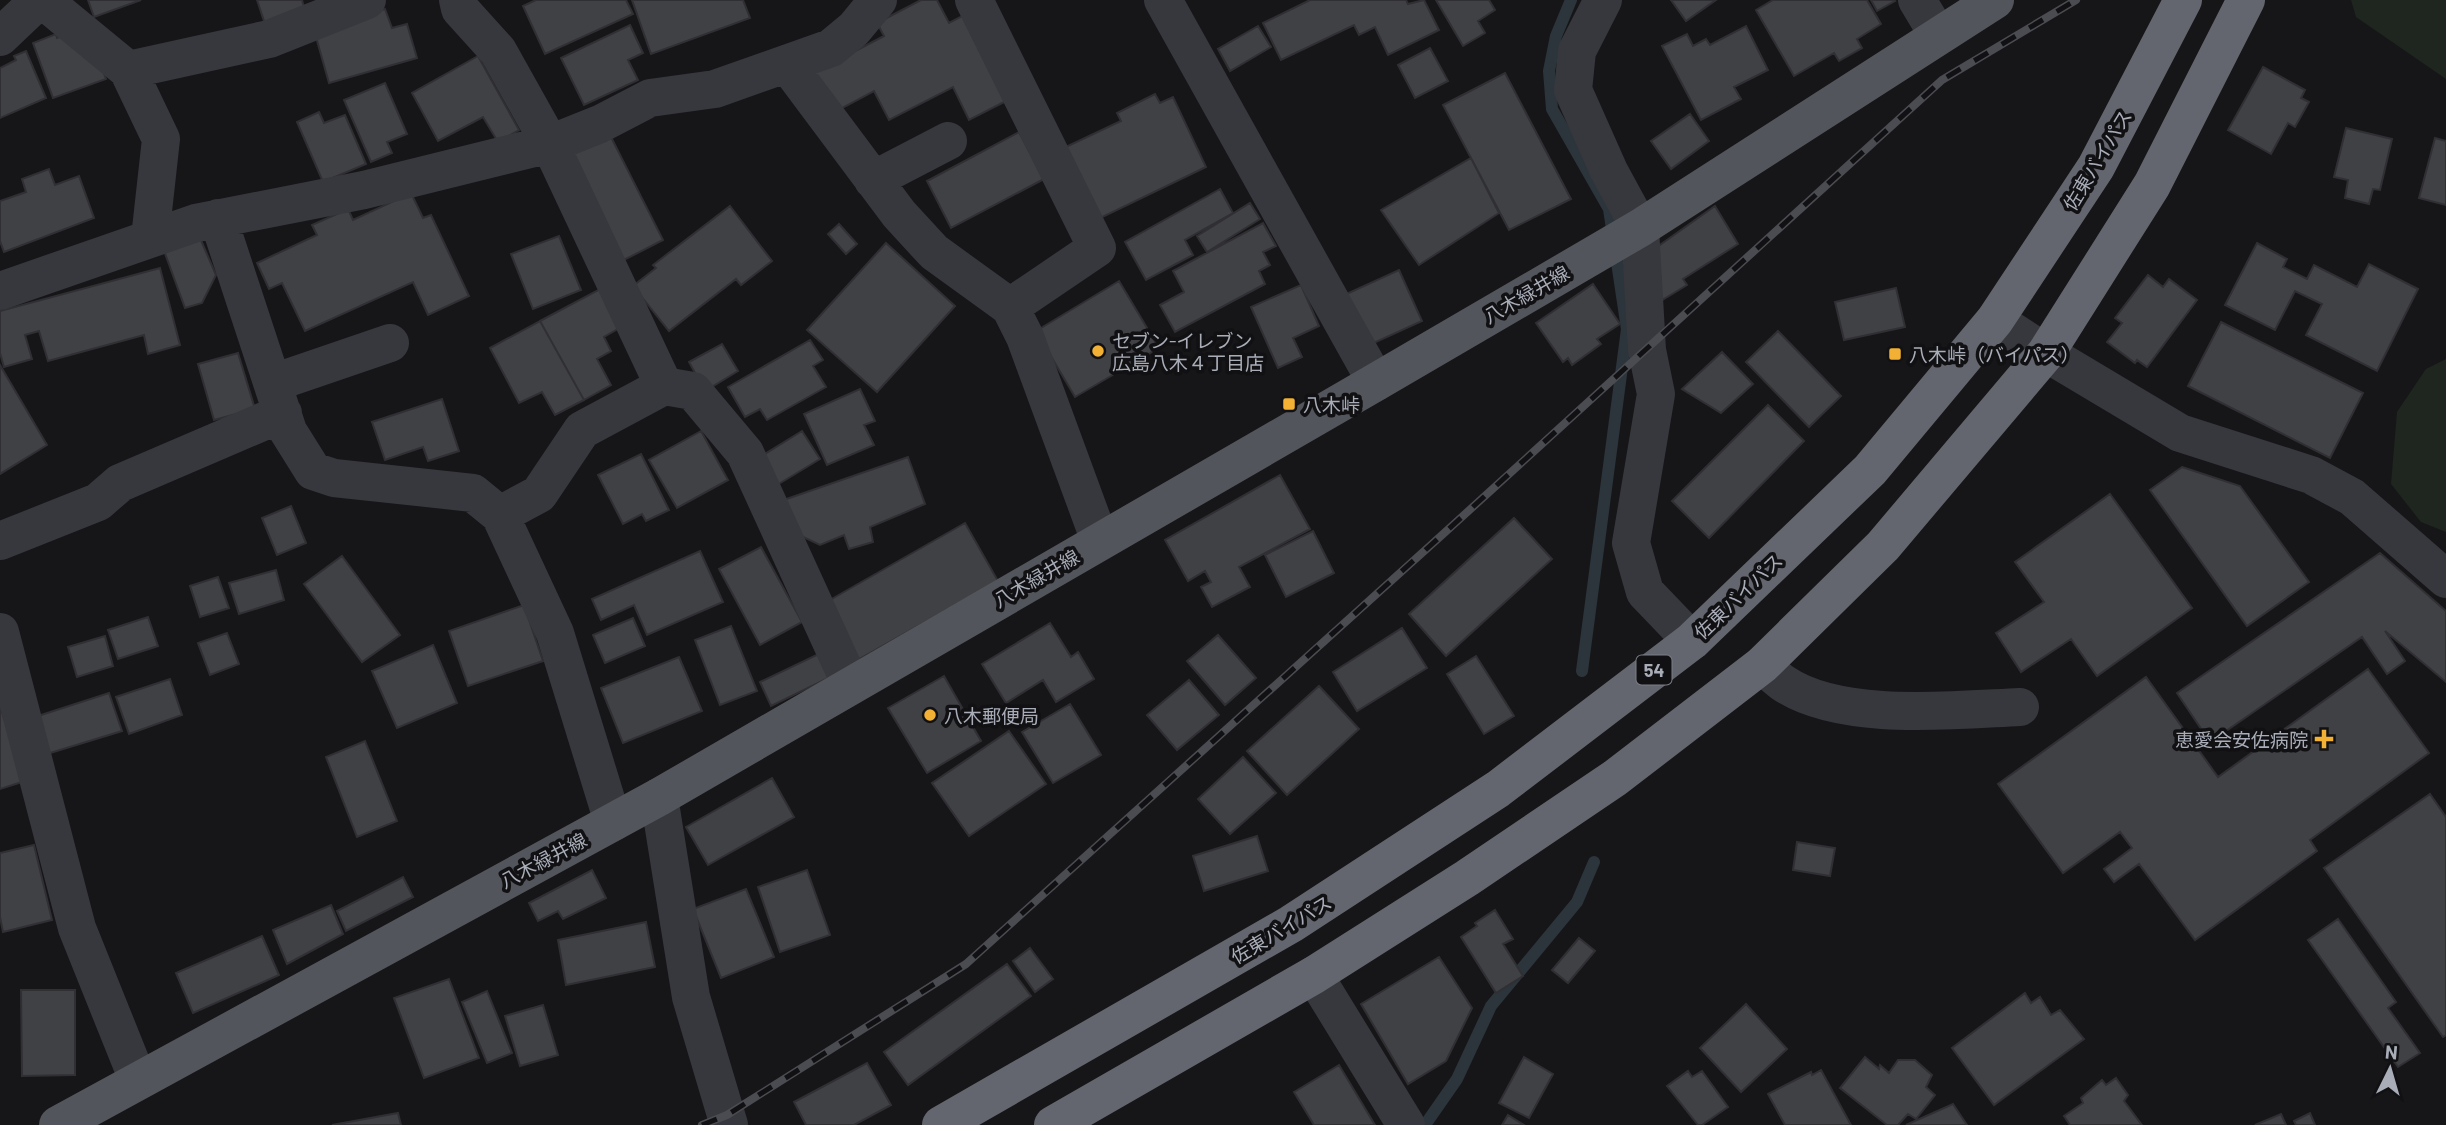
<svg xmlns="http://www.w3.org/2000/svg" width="2446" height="1125" font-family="Barlow,'Noto Sans JP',sans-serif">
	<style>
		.green { fill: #1e261f }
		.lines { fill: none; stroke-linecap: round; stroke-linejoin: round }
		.stream { stroke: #2c353c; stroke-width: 12 }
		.building { fill: #404145; stroke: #303034; stroke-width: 2 }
		.minor { stroke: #37383d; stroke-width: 38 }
		.major { stroke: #53555c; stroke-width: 38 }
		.highway { stroke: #63666e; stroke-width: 38 }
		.rail-casing { stroke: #4a4c52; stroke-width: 8 }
		.rail { stroke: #111113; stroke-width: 5; stroke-dasharray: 16; stroke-linecap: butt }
		.poi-dot { fill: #f2b134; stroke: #111113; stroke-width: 2.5 }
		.labels { text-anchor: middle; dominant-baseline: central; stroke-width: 7; stroke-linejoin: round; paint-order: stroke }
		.shield { fill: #111113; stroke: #7b7e86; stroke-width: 2 }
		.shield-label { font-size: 18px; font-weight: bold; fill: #a8adb8 }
		.street-label { font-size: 19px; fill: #a8adb8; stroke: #111113 }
		.poi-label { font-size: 19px; fill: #a8adb8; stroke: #111113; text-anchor: start }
	</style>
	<rect width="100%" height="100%" fill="#161618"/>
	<!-- green -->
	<path class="green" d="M2351,0h95v79l-90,-62z
		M2446,359v173l-25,-10 -30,-38 6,-72 29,-43z"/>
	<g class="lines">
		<!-- stream -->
		<path class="stream" d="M1571,0l-15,36 -7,35 3,38 57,100 18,120 -45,342
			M1425,1125l32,-46 34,-73 86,-104 17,-40"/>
	</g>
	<!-- building -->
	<path class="building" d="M88,0h53l-47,17z
		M257,0h45l3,11 -40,13z
		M536,0h90l7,14 -88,40 -22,-48z
		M632,0h111l7,18 -99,36z
		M921,0h16l12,23 19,-10 44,85 -43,22 -16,-33 -64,33 -15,-29 -41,22 -20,-40 71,-37 -7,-13z
		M1310,0h96l2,4 16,-4 15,30 -51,25 -13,-28 -16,8 -5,-10 -73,35 -18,-37z
		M1436,0h53l6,10 -17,11 7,12 -22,13z
		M1671,0h45l-30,21z
		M1773,0h94l14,24 -24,15 5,9 -23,13 -5,-8 -40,23 -38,-66z
		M1871,0h23l1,1 -18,10z
		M385,9l7,19 15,-4 10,34 -88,25 -15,-53z
		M630,25l13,28 -15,7 10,20 -54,25 -23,-47z
		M1258,26l13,21 -41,24 -12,-22z
		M1746,26l22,44 -34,17 7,12 -40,21 -39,-74 25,-12 6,12 13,-7 4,6z
		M56,34l1,4 8,-3 33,22 8,22 -53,19 -20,-55z
		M1430,48l18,33 -33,17 -17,-33z
		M26,51l20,47 -46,20v-50l16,-8 -2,-4z
		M478,56l41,74 -21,12 -15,-25 -45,24 -26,-48z
		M2263,67l42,23 -4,8 8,4 -14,25 -7,-4 -17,31 -43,-24z
		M1505,73l66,126 -62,31 -66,-125z
		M385,83l22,51 -20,8 5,11 -21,9 -27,-62z
		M1155,94l5,9 13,-6 33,70 -118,57 -35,-71 68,-32 -4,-8z
		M319,112l5,11 21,-8 21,49 -43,18 -26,-60z
		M1690,114l19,27 -38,28 -20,-28z
		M2346,128l46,11 -12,51 -7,-1 -4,15 -24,-6 3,-18 -14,-3z
		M1019,132l25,47 -93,49 -24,-47z
		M610,135l53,105 -43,22 -53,-105z
		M2435,138l11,3v64l-27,-7z
		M1471,158l28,55 -80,52 -38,-55z
		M49,169l6,16 24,-9 15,42 -90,34 -4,-11v-40l26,-9 -4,-13z
		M1220,189l13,24 -48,27 8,15 -47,25 -21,-38z
		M411,193l12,25 8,-3 38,81 -41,19 -15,-33 -108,49 -23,-48 -13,6 -12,-26 60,-28 -5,-10 36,-16 5,11z
		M1250,203l10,16 -53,33 -10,-16z
		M730,206l42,55 -31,24 -5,-6 -67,52 -36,-45 23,-18 -3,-3z
		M1715,206l23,38 -55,35 4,6 -33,20 -4,-53z
		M1263,223l13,23 -13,6 7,13 -11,6 6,13 -90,48 -15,-27 24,-13 -11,-21z
		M839,224l18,20 -11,10 -18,-20z
		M559,236l22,54 -48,19 -22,-55z
		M200,238l16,37 -14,28 -17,5 -22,-60z
		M886,243l69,63 -78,86 -70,-62z
		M2257,243l30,16 -4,8 24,12 7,-14 43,22 12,-23 49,25 -41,82 -71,-36 16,-31 -27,-13 -20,39 -50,-25z
		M160,268l20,77 -32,9 -4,-19 -96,26 -9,-30 -14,4 7,24 -28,8 -4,-14v-42z
		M1399,270l23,51 -57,26 -23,-51z
		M2148,275l15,12 6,-8 28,21 -50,67 -10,-7 -2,3 -28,-21 15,-19 -7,-5z
		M1119,281l40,67 -84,49 -39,-66z
		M1593,284l27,40 -23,15 4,5 -29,21 -4,-7 -5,4 -27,-39z
		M1301,285l18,41 -26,12 9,19 -24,11 -27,-61z
		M602,288l21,38 -19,11 7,14 -14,8 14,26 -27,15 -44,-79z
		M1896,288l9,39 -61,13 -9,-38z
		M540,321l44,79 -29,15 -13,-23 -23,11 -29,-55z
		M2221,322l142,71 -33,65 -142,-72z
		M1778,331l63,65 -32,31 -63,-65z
		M810,340l13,20 -10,6 13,21 -59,33 -7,-11 -15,8 -17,-30z
		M722,344l16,27 -33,20 -16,-29z
		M1722,352l31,32 -32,29 -39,-24z
		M238,353l17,56 -41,11 -16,-56z
		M0,365l47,80 -47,29z
		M860,389l15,32 -11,4 10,20 -47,20 -23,-51z
		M442,399l17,52 -31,10 -5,-14 -38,13 -13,-38z
		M1768,405l36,36 -95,97 -37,-37z
		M701,431l27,49 -51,28 -28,-48z
		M802,431l18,28 -43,26 -17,-28z
		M641,454l28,56 -23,11 -4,-7 -19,10 -25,-49z
		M908,457l17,47 -55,23 3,15 -24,7 -5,-14 -24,10 -38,-18 -7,-24z
		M2182,467l58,19 69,96 -62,44 -97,-136z
		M1280,475l30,54 -71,38 11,20 -38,20 -11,-20 10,-5 -6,-11 -17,10 -23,-41z
		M2110,494l82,114 -95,68 -26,-37 -50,33 -25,-39 48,-31 -29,-40z
		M291,506l15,37 -29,12 -15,-37z
		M1514,518l38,41 -106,97 -37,-42z
		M965,523l33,58 -144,81 -33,-57z
		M1313,531l21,42 -48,24 -21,-42z
		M761,547l41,75 -42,23 -41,-76z
		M700,551l23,51 -76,33 -13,-30 -33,15 -9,-21z
		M2380,553l66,58v71l-61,-51 20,30 -18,13 -25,-37 -152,105 -33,-49z
		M342,556l58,79 -38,27 -58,-78z
		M276,570l8,30 -45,14 -10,-31z
		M218,577l11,31 -29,9 -10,-31z
		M524,605l19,56 -75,25 -19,-55z
		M148,617l10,29 -40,13 -10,-29z
		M633,618l12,28 -40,17 -12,-28z
		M1050,623l21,34 7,-5 16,27 -38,23 -13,-22 -37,23 -24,-39z
		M731,626l26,65 -37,14 -25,-65z
		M1402,628l25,40 -70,43 -24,-39z
		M227,633l12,31 -29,11 -12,-32z
		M1218,635l38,43 -31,27 -38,-44z
		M105,636l8,30 -36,11 -9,-30z
		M433,645l24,58 -60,25 -25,-57z
		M829,649l12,23 -70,34 -11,-24z
		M1476,656l38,60 -30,18 -37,-60z
		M679,657l23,54 -79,32 -22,-55z
		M2368,669l61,84 -119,87 7,11 -122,89 -56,-76 -25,18 -10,-13 28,-21 -12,-16 -57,41 -65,-89 148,-107 72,100z
		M944,676l37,65 -54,32 -39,-65z
		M170,679l12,36 -53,19 -13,-37z
		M1189,680l30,35 -42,35 -30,-35z
		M1319,686l40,43 -72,66 -40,-44z
		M109,693l13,38 -75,23 -12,-37z
		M1070,704l31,51 -48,28 -31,-51z
		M0,706l25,75 -25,8z
		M1009,731l37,53 -77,52 -37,-53z
		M365,741l32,80 -40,16 -31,-80z
		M1243,757l33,36 -46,41 -32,-35z
		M772,778l22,39 -86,48 -22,-38z
		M2430,794l16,23v218l-3,2 -119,-169z
		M1257,836l11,35 -64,20 -11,-35z
		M1797,842l38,6 -5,28 -37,-6z
		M34,845l18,75 -49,12 -3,-15v-64z
		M592,870l14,28 -43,21 -5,-8 -20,10 -9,-18z
		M807,870l23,65 -50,17 -22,-65z
		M403,877l10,20 -67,34 -9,-20z
		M746,889l28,68 -53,21 -28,-69z
		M331,905l12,29 -56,30 -14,-34z
		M1495,910l18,29 -10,5 20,32 -27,17 -35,-56 16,-11 -2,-3z
		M2338,919l58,83 -8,6 32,45 -22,14 -90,-127z
		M646,922l9,45 -89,18 -8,-45z
		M262,936l17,39 -86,38 -17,-40z
		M1579,938l16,13 -27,32 -16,-13z
		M1030,948l23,31 -18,13 -22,-31z
		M1439,957l33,51 -26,53 -38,23 -47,-80z
		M1007,964l24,32 -123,89 -24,-33z
		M449,979l30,79 -55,20 -30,-80z
		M21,990h54v85l-53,1z
		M487,991l25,62 -25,10 -25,-61z
		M2025,993l6,10 9,-6 11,18 9,-5 24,29 -90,66 -42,-57z
		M1746,1004l41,45 -46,43 -41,-44z
		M543,1005l15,50 -38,11 -15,-50z
		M1524,1057l29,17 -24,44 -30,-15z
		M1865,1057l14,12 1,-4 9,8 9,-13h17l17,15 -6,12 9,8 -19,24 -8,-5 -10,11h-11l-47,-37z
		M867,1063l24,42 -37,20h-48l-12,-23z
		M1339,1065l36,60h-61l-20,-33z
		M1821,1070l30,55h-66l-17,-31 43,-22 1,3z
		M1688,1071l4,6 10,-6 26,36 -26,18h-4l-31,-39z
		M2116,1078l12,17 -4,6 18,24h-72l-6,-9 19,-13 -2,-5 21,-18 4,5z
		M1953,1104l14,21h-61z
		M398,1113l3,12h-69z
		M2310,1113l5,12h-19l-2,-4z
		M2281,1114l5,11h-31z
		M1508,1115l16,10h-22z"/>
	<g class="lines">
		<!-- minor -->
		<path class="minor" d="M43,0l85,70 33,69 -11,99
			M458,0l2,9 38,42 52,93 114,242
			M974,0l123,248 -87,59
			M1163,0l213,382
			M1603,0l-26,51 -4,39 36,81 31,57 7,122 9,44 -25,149 14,49 47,49
			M1917,0l21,35
			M0,37l39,-37
			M787,64l112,150 35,38 76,55 15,30 75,204
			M128,70l141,-31 98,-39
			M873,180l75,-39
			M218,218l70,213 25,40 21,7 139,15 27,22 55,118 58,189
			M0,291l196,-68 168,-33 186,-46 50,-20 50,-26 65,-9 116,-41 23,-19 24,-29
			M1995,320l51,33 134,80 131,42 41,22 94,82
			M273,383l117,-40
			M500,515l39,-21 43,-64 82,-44 29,5 52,62 106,232
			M0,541l98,-39 22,-19 163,-70
			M0,632l77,296 61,152
			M1762,665c7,6 14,13 21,18 57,39 170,27 237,24
			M659,797l32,200 38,128
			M1314,975l92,150"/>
		<!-- major -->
		<path class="major" d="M58,1125l601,-328 717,-415 264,-154 355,-228"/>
		<!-- highway -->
		<path class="highway" d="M941,1125l350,-201 207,-135 194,-148 178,-171 125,-150 101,-153 87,-167
			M1053,1125l261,-150 153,-97 148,-100 147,-113 121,-119 163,-193 106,-168 94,-185"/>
		<!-- rail casing -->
		<g class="rail-casing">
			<path id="rail" d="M702,1125l25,-10 239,-151 476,-429 500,-455 134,-80"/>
		</g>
		<!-- rail -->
		<use href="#rail" class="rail"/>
	</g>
	<!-- markers -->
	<g class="poi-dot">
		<circle cx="1098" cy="351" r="7"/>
		<rect x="1888" y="347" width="14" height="14" rx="3.5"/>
		<rect x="1282" y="397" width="14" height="14" rx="3.5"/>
		<circle cx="930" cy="715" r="7"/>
		<path d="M2320.5 728.5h7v7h7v7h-7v7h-7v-7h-7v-7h7z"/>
	</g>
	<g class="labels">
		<!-- shield labels -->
		<rect class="shield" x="1636.5" y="655.5" width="35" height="29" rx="5"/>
		<g class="shield-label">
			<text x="1654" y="670">54</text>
		</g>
		<!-- street labels -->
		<g class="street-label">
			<text transform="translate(2097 160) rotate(-59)">佐東バイパス</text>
			<text transform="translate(1526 294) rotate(-30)">八木緑井線</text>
			<text transform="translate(1036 578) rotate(-30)">八木緑井線</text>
			<text transform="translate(1738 596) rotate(-44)">佐東バイパス</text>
			<text transform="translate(543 860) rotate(-28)">八木緑井線</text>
			<text transform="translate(1281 929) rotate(-31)">佐東バイパス</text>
		</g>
		<!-- poi labels -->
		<g class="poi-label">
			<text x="1112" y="340">セブン‐イレブン<tspan x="1112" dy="22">広島八木４丁目店</tspan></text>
			<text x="1909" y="354">八木峠（バイパス）</text>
			<text x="1303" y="404">八木峠</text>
			<text x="944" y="715">八木郵便局</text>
			<text x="2308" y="739" text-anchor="end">恵愛会安佐病院</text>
		</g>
	</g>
	<!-- north arrow -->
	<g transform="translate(2390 1069) rotate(5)" stroke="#111113" stroke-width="5" paint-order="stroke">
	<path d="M0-5L12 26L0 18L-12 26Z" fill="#a8adb8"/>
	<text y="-10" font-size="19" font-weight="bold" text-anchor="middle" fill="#a8adb8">N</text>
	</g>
</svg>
